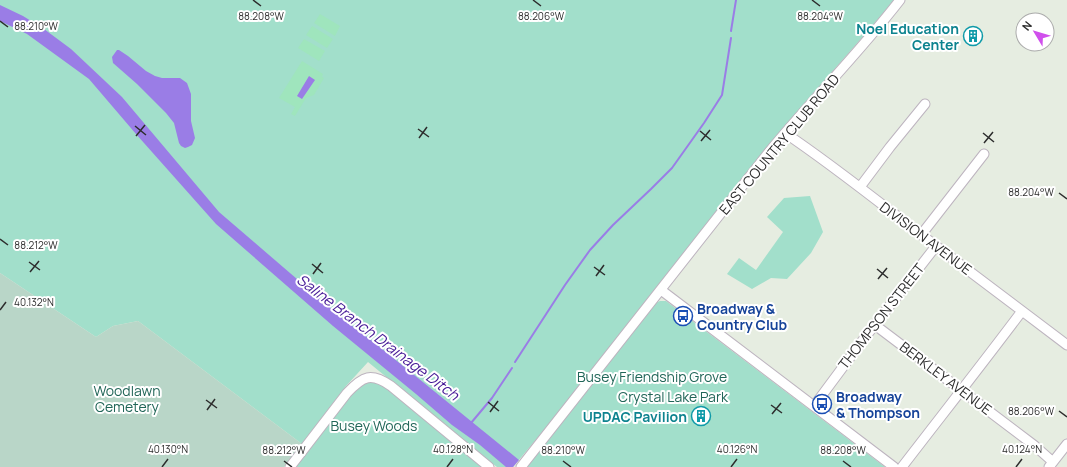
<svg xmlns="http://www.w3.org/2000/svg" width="1067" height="467" font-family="Manrope,sans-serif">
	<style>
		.green { fill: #a2dfcb }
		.cemetery { fill: #b9d6c8 }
		.pitch { fill: #9fe5bd }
		.water { fill: #9a7de6 }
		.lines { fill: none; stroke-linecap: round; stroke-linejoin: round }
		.stream { stroke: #9a7de6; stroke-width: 2 }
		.minor-casing { stroke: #bdb4bf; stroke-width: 11 }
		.minor { stroke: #fff; stroke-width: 9 }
		.ticks { fill: none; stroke: #2d2d2d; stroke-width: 1.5 }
		.labels { text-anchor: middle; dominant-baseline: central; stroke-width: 4; stroke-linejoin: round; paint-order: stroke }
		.culture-label { font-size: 14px; font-weight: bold; fill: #0d838f; stroke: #fff; text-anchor: end }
		.street-label { font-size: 14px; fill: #2d2d2d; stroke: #fff }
		.transit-label { font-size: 14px; font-weight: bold; fill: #164399; stroke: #fff; text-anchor: start }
		.park-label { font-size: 14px; fill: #216658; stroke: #fff }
		.water-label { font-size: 15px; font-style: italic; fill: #451996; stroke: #fff }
		.ticks-label { font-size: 10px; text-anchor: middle; fill: #2d2d2d; stroke: #fff; stroke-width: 4; stroke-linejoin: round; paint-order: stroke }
	</style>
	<rect width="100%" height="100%" fill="#e6ede1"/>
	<!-- green -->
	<path class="green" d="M0,0h894l-27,32 -63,72 -100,123 -130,167 -61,73h-16l-8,-6 -121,-99 -22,24 -44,58 -164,-123 -25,5 -17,11 -96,-64z
		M810,196l13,36 -12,21 -24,26 -16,-1 -19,11 -25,-15 12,-16 17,12 27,-38 -16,-15 17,-19z
		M660,301h6l219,166h-364l132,-163z
		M374,377l115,90h-199l57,-74z"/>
	<!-- cemetery -->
	<path class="cemetery" d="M0,273l96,64 17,-11 25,-5 164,123 -18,23h-284z"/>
	<!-- pitch -->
	<path class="pitch" d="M320,14l20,12 -5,10 -21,-13z
		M312,26l21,13 -6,9 -21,-13z
		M304,39l21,12 -6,10 -21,-13z
		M302,61l21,13 -1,3 2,1 -10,17 -8,3 -11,18 -4,-2 4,-7 -16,-9z"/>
	<!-- water -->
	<path class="water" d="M0,5l23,11 21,13 27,20 51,48 97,115 128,110 29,22 143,116 -6,7h-7l-26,-22 -28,-20 -36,-31 -83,-68 -117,-102 -80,-90 -47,-55 -62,-45 -27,-13z
		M117,50h2l9,6 18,15 9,5 7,2h18l7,5 4,11v27l4,17 -3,7 -4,2 -3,1 -4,-2 -2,-3 -5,-20 -8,-10 -29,-29 -24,-21 -1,-6z
		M309,76l6,4 -13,19 -5,-3z"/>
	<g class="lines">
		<!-- stream -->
		<path class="stream" d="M731,31l5,-31
			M515,362l50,-77 25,-35 23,-25 38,-36 21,-21 32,-45 18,-28 9,-57
			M471,423l21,-25 20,-30"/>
		<!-- minor casing -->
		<g class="minor-casing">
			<path id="minor" d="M785,133c52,35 101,75 151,113 43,33 87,66 131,99
				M860,187l30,-40 35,-43
				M921,235l63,-81
				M661,290l233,177
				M875,325l160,121 18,16
				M814,406l49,-66 73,-94
				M290,467l57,-74c16,-17 24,-21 44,-7l98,81
				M521,467l248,-315c42,-51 90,-99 131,-152
				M902,467c40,-52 81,-104 120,-156
				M1049,467l18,-23"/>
		</g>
		<!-- minor -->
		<use href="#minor" class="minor"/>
	</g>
	<!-- ticks -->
	<path class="ticks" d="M253,0l8,6M533,0l8,6M812,0l8,6M0,21l8,6M135,126l11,9M418,129l11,8M700,131l11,9M983,133l11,9M136,136l9,-11M419,138l8,-11M701,141l9,-11M984,143l9,-11M1059,193l8,6M0,239l8,6M29,262l11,8M312,264l11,9M594,267l11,8M877,269l11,9M30,272l9,-11M313,274l8,-11M596,276l8,-11M878,279l9,-11M0,310l6,-8M206,400l11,8M488,402l11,9M771,405l11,8M207,410l8,-11M1059,411l8,6M490,412l8,-11M772,414l9,-11M284,461l8,6M563,461l8,6M843,461l8,6M162,467l6,-8M447,467l6,-8M731,467l6,-8M1016,467l6,-8"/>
	<!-- icons -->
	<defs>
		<g id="building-ring" transform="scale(1)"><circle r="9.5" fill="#fff" stroke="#0f9aa8" stroke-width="1.5"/><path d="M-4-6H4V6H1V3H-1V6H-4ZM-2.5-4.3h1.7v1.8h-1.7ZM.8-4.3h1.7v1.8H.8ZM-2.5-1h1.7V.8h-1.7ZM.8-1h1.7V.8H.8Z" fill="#0f9aa8"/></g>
		<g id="bus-ring" transform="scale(1)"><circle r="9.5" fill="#fff" stroke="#1a4fb4" stroke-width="1.5"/><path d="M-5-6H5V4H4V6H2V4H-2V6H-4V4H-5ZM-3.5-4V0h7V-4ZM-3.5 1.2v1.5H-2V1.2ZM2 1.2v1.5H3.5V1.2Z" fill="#1a4fb4"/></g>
	</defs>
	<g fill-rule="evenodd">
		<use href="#building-ring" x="973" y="36"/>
		<use href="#bus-ring" x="683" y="316"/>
		<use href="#bus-ring" x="822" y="404"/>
		<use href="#building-ring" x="701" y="416"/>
	</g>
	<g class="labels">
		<!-- culture labels -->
		<g class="culture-label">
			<text x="959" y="28">Noel Education<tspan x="959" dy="16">Center</tspan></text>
			<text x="687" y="416">UPDAC Pavilion</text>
		</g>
		<!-- street labels -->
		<g class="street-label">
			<text transform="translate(779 144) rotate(-50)">EAST COUNTRY CLUB ROAD</text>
			<text transform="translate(926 238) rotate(37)">DIVISION AVENUE</text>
			<text transform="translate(881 316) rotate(-52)">THOMPSON STREET</text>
			<text transform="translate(946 378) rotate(37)">BERKLEY AVENUE</text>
		</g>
		<!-- transit labels -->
		<g class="transit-label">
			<text x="697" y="308">Broadway &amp;<tspan x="697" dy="16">Country Club</tspan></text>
			<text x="836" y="396">Broadway<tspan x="836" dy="16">&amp; Thompson</tspan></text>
		</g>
		<!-- park labels -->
		<g class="park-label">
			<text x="652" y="376">Busey Friendship Grove</text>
			<text x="127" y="390">Woodlawn<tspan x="127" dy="16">Cemetery</tspan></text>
			<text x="673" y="396">Crystal Lake Park</text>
			<text x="374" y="425">Busey Woods</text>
		</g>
		<!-- water labels -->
		<g class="water-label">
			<text transform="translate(378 337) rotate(37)">Saline Branch Drainage Ditch</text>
		</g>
	</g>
	<g class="ticks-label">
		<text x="261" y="20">88.208°W</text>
		<text x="541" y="20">88.206°W</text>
		<text x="820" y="20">88.204°W</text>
		<text x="36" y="30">88.210°W</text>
		<text x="1031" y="196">88.204°W</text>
		<text x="36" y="249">88.212°W</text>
		<text x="34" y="306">40.132°N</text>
		<text x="1031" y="415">88.206°W</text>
		<text x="168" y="453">40.130°N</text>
		<text x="453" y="453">40.128°N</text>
		<text x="737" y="453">40.126°N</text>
		<text x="1022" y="453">40.124°N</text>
		<text x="284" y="454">88.212°W</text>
		<text x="563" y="454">88.210°W</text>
		<text x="843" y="454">88.208°W</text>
	</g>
	<!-- north arrow -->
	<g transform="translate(1035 32) rotate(308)"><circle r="19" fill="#ffffff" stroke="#ababab"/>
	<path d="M0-3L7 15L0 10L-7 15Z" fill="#d04fec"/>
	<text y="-6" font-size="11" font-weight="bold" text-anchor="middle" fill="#2d2d2d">N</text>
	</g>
</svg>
